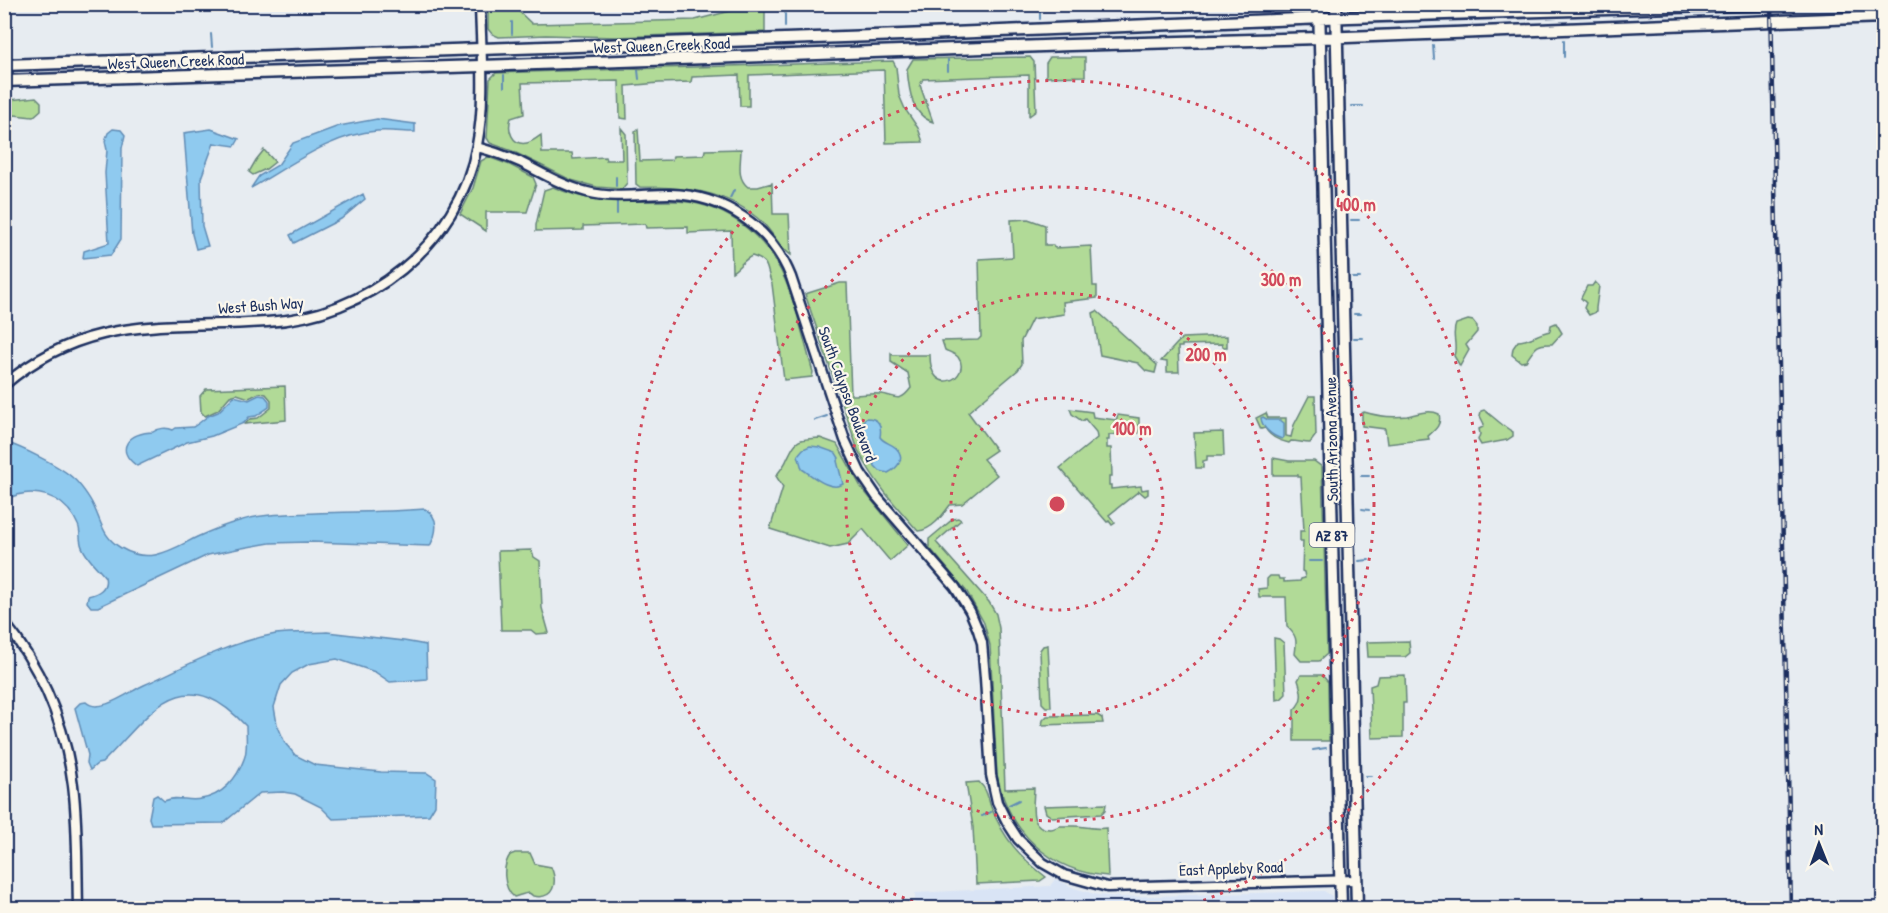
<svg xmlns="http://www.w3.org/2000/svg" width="1888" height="913" font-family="'Patrick Hand',sans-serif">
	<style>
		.built { fill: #d9e4f5 }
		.green { fill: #b1da97; stroke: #66847a; stroke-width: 1.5 }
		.water { fill: #8fcaef; stroke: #618cb5; stroke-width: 1.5 }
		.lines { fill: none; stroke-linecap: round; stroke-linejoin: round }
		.stream { stroke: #618cb5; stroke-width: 2 }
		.minor-casing { stroke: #1b2f5e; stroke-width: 13 }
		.major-casing { stroke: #1b2f5e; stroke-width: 15 }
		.minor { stroke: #fbf7ec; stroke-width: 8 }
		.major { stroke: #fbf7ec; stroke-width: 10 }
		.rail-casing { stroke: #1b2f5e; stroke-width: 4.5 }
		.rail { stroke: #fbf7ec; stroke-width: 2; stroke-dasharray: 7; stroke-linecap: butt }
		.ring { fill: none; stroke: #d1495b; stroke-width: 3; stroke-dasharray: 3 6 }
		.labels { text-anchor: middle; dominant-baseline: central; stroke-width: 4.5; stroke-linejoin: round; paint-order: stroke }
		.shield { fill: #fbf7ec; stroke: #5e6b89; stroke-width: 1.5 }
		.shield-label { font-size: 15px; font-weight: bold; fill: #1b2f5e }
		.street-label { font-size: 16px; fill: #1b2f5e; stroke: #fbf7ec }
		.centre { fill: #d1495b; stroke: #fbf7ec; stroke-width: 3 }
		.ring-label { font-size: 18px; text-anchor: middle; font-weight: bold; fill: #d1495b; stroke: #fbf7ec; stroke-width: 4.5; stroke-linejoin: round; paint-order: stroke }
	</style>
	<rect width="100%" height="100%" fill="#e7ecf1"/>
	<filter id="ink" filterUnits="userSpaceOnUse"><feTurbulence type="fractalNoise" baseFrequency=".0167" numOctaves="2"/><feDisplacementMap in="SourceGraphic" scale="12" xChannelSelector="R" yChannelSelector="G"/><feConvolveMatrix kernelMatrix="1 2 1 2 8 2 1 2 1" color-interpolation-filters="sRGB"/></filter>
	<g filter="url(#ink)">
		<!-- built -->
		<path class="built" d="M1055,879l19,9 24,7 22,2 204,-6 8,5 1,12h-418v-15l135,-7z"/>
		<!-- green -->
		<path class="green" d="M488,5h24l20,19 163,-4 59,-15h11v27l-150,5 -69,-2 -47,2 -7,-3 -4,-5z
			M1030,57l4,5 2,49 -7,5v-41l-106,4 -3,6 13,37c-22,-7 -24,-33 -26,-53l6,-10z
			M1050,57h35v19l-39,1v-14z
			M893,61l3,6 3,28 6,14 13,19 5,14 -37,1 -2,-73 -135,5v31h-9l-1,-31 -47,2 -1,5 -32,1 -33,3 1,33 -7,-1 -1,-37 -97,2 2,31 -13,4c-4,12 1,28 16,25 5,-1 10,-5 14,-8l1,18h30l1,6 32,-2 1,3h16l-1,-32 5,6 1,49 -5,6 -25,-2 -26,-7 -59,-29 -22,-8 -3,-5 3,-59 6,-6z
			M36,97l5,5v8l-8,7 -28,-3v-16l5,2z
			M638,129l2,32 32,-1 1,-4 31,-1 1,-5 36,-1c0,15 -5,28 7,38h10l14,-4 1,31h16l2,41c-11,-7 -18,-22 -28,-32 -35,-33 -77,-36 -123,-36l-4,-3 -1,-52z
			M264,150l11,12 -9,7 -13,6 -4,-3 7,-12z
			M488,157l22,8 23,12 3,7 -9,28h-41v19l-26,-17 13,-26 8,-27z
			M553,187c47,20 74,13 122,14 46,1 86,30 106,70 14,28 23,70 32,101l-1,5 -28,3 -12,-96c-7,-16 -1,-22 -20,-28 -9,4 -12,11 -20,16l-1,-41 -43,2v-6l-42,1 -1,-4 -62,2v4l-47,1v-6l8,-35z
			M1028,219l17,6v20h8l2,3 36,-2 2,40h4v12l-34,4 1,12 -32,5 -11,22 1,23 -4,6 -50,42 28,38 -13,9 14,16 -35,29 -12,1c-8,11 -18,25 -32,26 -24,-27 -43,-48 -60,-81l-53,-156 35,-11h7l4,112c9,0 20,-2 30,-1 15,2 18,10 30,-6l-3,-15 -17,-11v-9l2,2h37c0,45 43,22 28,2 -3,-3 -9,-5 -13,-7l-3,-9 36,-1 3,-3 -2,-78 34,-2 -2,-37z
			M1595,282l4,4 -3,22v4l-7,3 -5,-7 2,-5 -5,-5 6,-12h5z
			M1097,311l60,54 -2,8 -9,-2 -8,-8 -38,-8 -7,-42z
			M1468,320l5,1 4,5v6l-11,13 3,5 -9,16 -6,-10c4,-11 -3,-21 2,-32z
			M1556,323l6,10 -10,11c-17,-1 -17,5 -26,17l-5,1 -9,-7 1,-7 5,-7c12,0 20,-8 32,-10l1,-6z
			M1227,336v11h-4l-1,-3 -40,1v2h-4l1,25h-12v-10l-6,-1 21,-23z
			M285,386l1,34 -41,4 5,-5 8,-1 13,-10v-8l-5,-6 -7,-1 -10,5 -12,-4 -7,2 -12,14 -13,6 -4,-4 -1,-16 6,-7z
			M1309,396h6l1,39 -6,8c-7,0 -12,-2 -19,-2l-2,2c-10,-2 -19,-6 -24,-15l-4,1 -5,-11 10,-5 2,5h18v18l5,1 3,-12z
			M1070,409l22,3 1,5 23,3 2,-5 21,3v15l-30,2v5h-2v8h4l1,28h-3v9h2v4l30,-3 1,4 6,-1v5l-3,2 -6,-5 -30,24 6,8 -3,2 -3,-4 -2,1 -47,-54 37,-30 -1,-6 -11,-13 -3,2 -10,-7z
			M1484,410c10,7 18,16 29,22v4l-6,4 -26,5 -3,-5 2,-6 -1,-5 4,-2 1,-3 -4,-8 1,-5z
			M1364,412c13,4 28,6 43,4 10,-2 22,-7 32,-2 3,11 -4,16 -11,22l1,3 -42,5 -2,-15 -23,-3v-13z
			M1223,432l1,24h-17v4l-4,1v7h-7l-2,-35z
			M820,438l17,6 24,43 47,58 -18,16 -27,-32 -15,15 -18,4 -60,-19 13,-42 -7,-11c4,-6 9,-11 11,-17 10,-20 9,-20 33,-21z
			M1273,458l16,3h25l8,6 5,187 -8,7h-18l-6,-7c2,-13 2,-19 -8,-27l-1,-30h-27l-1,-8 9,-1v-9l3,-3h8l1,3h5v3l16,-1 1,-2 4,-1 -1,-6 -2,-1 1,-30h-3v-10h4l-3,-54h-3v-2h-25z
			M958,518l3,2 -25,22 53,60 7,12 3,14 6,161 29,-1c0,14 -7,42 17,41 3,0 5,-2 9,-3 4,0 9,0 14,0 11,0 21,4 32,2l2,48c-58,-4 -100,-45 -111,-101l-7,-130 -6,-22 -17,-31 -38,-45v-8l24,-20z
			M531,550l3,7 6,4 2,47 7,25 -13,1 -5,-4h-30l-3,-79z
			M1274,638l5,1 5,4 2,51 -5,5 -5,1z
			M1409,641l1,12 -5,4h-37l-1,-15z
			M1048,645l3,62h-5l-4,-4 -2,-53 3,-4z
			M1301,675h21l6,7 1,59h-35v-31c10,-10 8,-18 4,-30z
			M1405,675l1,28h-3v34l-31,1 -2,-52 6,-2 2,-8z
			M1097,715l5,3 1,5 -61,2 1,-5 4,-4z
			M979,782c9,9 8,14 12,25 13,32 28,49 55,70l-6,4 -64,3 -3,-57 -7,-44z
			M1106,804l-1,6 -4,4 -49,3 -6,-4 -2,-7z
			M515,853h15l5,11 16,3c7,16 3,33 -18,29 -1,-1 -2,-2 -4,-3 -4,0 -11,3 -15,4 -11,-9 -12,-31 -4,-42z"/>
		<!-- water -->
		<path class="water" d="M377,119l38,5v8c-12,0 -25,-2 -38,-1 -46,3 -87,35 -126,57l8,-12 19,-11 15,-22 46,-17z
			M113,129l8,1 4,5 -3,13 -1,91 -10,16 -28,3 1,-7 25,-8 -4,-70 2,-23 -2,-9 3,-8z
			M211,129l28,10 -4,7 -21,-3 -13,35 1,48 6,20 -12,3 -4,-15 -8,-101z
			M363,194l2,5 -24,20 -47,24 -4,-8z
			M259,395l6,1 4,5v6l-13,9 -7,1 -5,6 -32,13 -25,6 -50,24c-24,-17 -7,-34 16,-34 5,-4 14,-5 20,-2l3,-2 17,-1 6,-4 9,-7 10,-4 16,-16 15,4z
			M1263,417l5,3h12l4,3v14l-2,2c-10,-3 -20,-11 -21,-21z
			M866,418c13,0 16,7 14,19 4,6 11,6 16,11 10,10 2,20 -8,25l-8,-2 -6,-6 1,-10 -14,-14 2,-4 -3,-6 1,-8z
			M5,442c16,5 55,24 68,36 7,6 17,20 21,29 8,17 9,30 27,41 29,17 50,2 76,-11 13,-6 28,-12 42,-16 25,-8 51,-7 77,-8 36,-1 72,-1 109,-4 15,8 12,24 5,37l-120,-4 -40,1 -28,5 -34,7 -110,52h-7l-4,-5 1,-6c9,-2 20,-7 17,-19 -7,-9 -21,-21 -24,-33 -2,-7 0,-13 -3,-19 -13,-30 -45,-40 -73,-25z
			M810,446l9,1 17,6 3,5 -2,3 6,23c-13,8 -30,-8 -41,-15l-4,-14 5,-6z
			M327,632l77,9 22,4 1,34 -37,3 -15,-10 -38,-13 -28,5 -17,9 -11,12 -7,22 3,17 8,19 10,12 20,10 66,7 46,1 9,6 -1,26 -6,10 -96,4 -12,-12 -26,-13 -12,-2 -23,1 -37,30 -72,1 -2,-6 4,-21 4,-2 7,6c14,-6 23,1 37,-2 21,-3 36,-20 43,-40 4,-9 2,-23 2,-33 -66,-70 -96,-10 -144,37l-5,1 -7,6 -3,-7 1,-8 -13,-47 5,-5 6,-1c13,13 43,-10 58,-17 42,-19 85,-43 132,-51 16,-2 34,-1 51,-2z"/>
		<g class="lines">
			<!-- stream -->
			<path class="stream" d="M1040,8v11
				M785,14v13
				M512,22v12
				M211,34l1,13
				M1564,40v17
				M1433,45l1,14
				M948,60v11
				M638,70l1,9
				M504,75v12
				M1352,106h11
				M616,186v-9
				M730,198l4,-8
				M617,214v-12
				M1351,220h8
				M1353,278h7
				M1354,314h6
				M1354,338h8
				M815,420l12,-4
				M1361,476h8
				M1362,509l7,1
				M1311,524h10
				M1309,561h13
				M1359,561l10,-1
				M1313,750l13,-2
				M1365,776h6
				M1009,805l10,-5
				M982,816l9,-4
				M1181,861v10"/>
			<!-- minor casing -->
			<g class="minor-casing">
				<path id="minor" d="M477,147c15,4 29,9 43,15 22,11 43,24 67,30 27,7 56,2 83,2 54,1 101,33 121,83l54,163 15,32 17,25 78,90 15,24 8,19 4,13 3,35 6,97 6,27 10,20 11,17 25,24 21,12 43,12 249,-7
					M4,385c84,-72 163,-56 263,-63 99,-5 192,-77 210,-177 9,-46 4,-94 3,-141
					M4,622c38,47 61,103 69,163 5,40 4,83 5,123"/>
			</g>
			<!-- major casing -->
			<g class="major-casing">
				<path id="major" d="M1319,4l22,904
					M1336,4l21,904
					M4,65l898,-30 447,-18 425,-13
					M4,81l477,-15 589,-21 250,-7 564,-21"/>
			</g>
			<!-- minor -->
			<use href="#minor" class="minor"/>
			<!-- major -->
			<use href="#major" class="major"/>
			<!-- rail casing -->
			<g class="rail-casing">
				<path id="rail" d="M1771,4l20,904"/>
			</g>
			<!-- rail -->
			<use href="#rail" class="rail"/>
		</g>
	</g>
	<!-- distance rings -->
	<g class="ring">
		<circle cx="1057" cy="504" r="106"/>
		<circle cx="1057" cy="504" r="211"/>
		<circle cx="1057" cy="504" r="317"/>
		<path d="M930 907A423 423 0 1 1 1184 907"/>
	</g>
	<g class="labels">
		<!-- shield labels -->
		<rect class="shield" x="1309.5" y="523" width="45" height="24" rx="4.5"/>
		<g class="shield-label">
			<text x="1332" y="535">AZ 87</text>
		</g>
		<!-- street labels -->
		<g class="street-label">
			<text transform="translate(662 45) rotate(-2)">West Queen Creek Road</text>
			<text transform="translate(176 61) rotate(-2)">West Queen Creek Road</text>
			<text transform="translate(261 305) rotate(-4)">West Bush Way</text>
			<text transform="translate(848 394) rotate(70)">South Calypso Boulevard</text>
			<text transform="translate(1331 439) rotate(-91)">South Arizona Avenue</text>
			<text transform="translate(1231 868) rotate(-2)">East Appleby Road</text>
		</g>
	</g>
	<circle cx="1057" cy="504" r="9" class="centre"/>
	<g class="ring-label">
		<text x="1356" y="211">400 m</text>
		<text x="1281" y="286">300 m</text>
		<text x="1206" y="361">200 m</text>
		<text x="1132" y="435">100 m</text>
	</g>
	<!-- margin -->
	<rect width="1888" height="913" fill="none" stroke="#fbf7ec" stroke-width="24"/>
	<rect x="12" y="12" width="1864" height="889" fill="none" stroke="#1b2f5e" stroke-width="2" filter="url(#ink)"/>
	<!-- north arrow -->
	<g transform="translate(1819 844) rotate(359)" stroke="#fbf7ec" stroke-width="4.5" paint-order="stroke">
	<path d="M0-4.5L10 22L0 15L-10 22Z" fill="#1b2f5e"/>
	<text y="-9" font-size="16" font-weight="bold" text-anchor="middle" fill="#1b2f5e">N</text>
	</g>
</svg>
